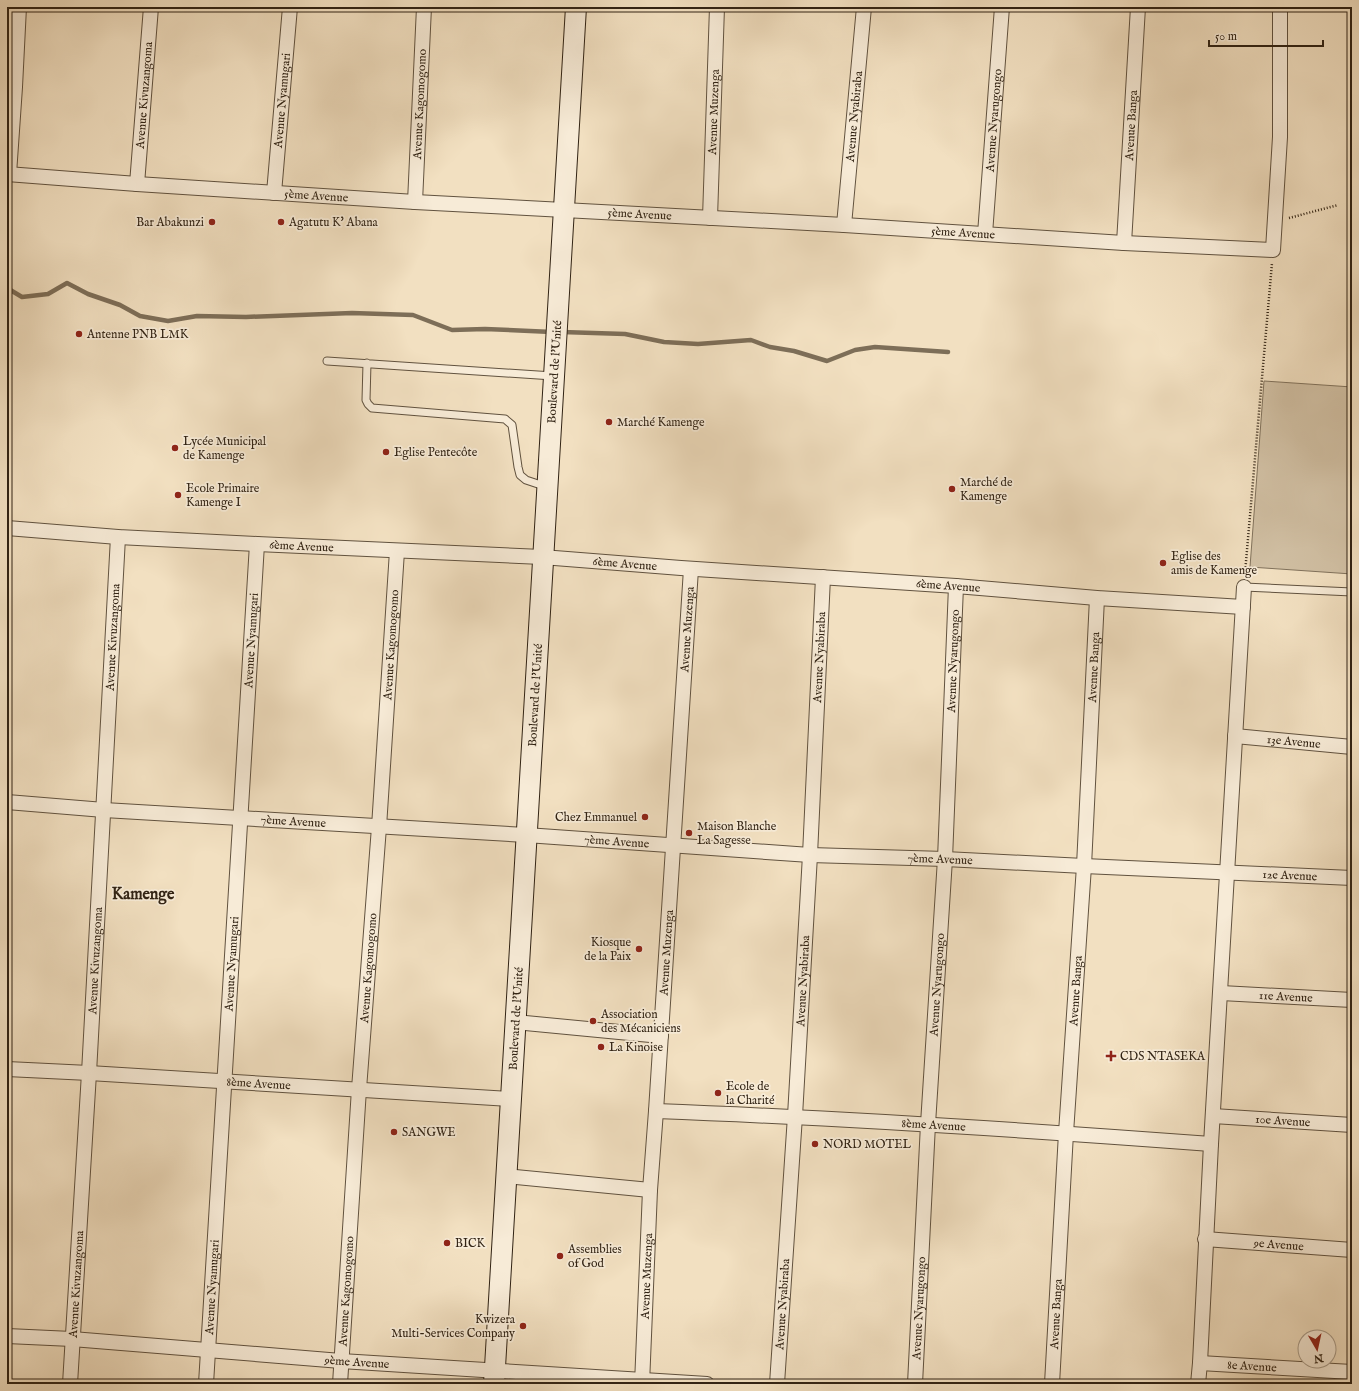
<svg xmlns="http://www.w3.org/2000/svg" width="1359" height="1391" font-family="'IM FELL English',serif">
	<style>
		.green { fill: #d1c0a4; stroke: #81725c }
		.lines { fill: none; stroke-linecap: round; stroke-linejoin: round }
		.stream { stroke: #7d6e58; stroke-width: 4.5 }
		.lane-casing { stroke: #61523f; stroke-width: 9 }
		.street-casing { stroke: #61523f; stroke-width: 16 }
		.secondary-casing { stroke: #312314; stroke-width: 22 }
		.path { stroke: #312314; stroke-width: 2.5; stroke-dasharray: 1 2; stroke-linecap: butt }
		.lane { stroke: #f7ebd7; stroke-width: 7 }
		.street { stroke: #f7ebd7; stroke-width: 14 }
		.secondary { stroke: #f7ebd7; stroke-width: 20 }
		.poi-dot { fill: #8f2418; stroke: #f7ebd7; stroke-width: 1.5 }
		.labels { text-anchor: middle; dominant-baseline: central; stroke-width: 3.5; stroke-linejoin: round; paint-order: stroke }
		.street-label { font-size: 12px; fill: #312314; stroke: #f7ebd7 }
		.poi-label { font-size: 12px; fill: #312314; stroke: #f7ebd7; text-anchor: start }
		.district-label { font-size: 16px; font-weight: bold; fill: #312314; stroke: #f7ebd7 }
	</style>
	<rect width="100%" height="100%" fill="#f2e0c1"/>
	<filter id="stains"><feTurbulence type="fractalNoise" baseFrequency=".005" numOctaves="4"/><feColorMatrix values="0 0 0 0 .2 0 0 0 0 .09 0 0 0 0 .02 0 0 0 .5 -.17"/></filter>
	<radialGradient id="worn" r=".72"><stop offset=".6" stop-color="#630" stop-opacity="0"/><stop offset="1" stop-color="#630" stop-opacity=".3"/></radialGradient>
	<!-- green -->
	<path class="green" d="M1264,381l88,6v187l-102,-7z"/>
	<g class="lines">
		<!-- stream -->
		<path class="stream" d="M7,288l15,9 26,-3 19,-11 21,11 32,11 20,11 28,5 29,-5 49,1 106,-4 61,2 39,15 33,-1 67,3
			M562,332l63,2 39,8 34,2 53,-4 19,7 24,4 33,10 28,-11 20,-3 73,5"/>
		<!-- lane casing -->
		<g class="lane-casing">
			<path id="lane" d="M327,361l226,15
				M367,363l-1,37 2,4 4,4 133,11 7,6 6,42 2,8 6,5 21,7
				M1244,587l108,5"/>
		</g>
		<!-- street casing -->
		<g class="street-casing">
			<g id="street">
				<path id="s1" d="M7,174l130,10 278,18 429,23 280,18 149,7 7,-113v-130"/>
				<path d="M9,174l6,-87 4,-80"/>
				<path id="s2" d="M137,184l14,-177"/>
				<path id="s3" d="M274,193l16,-186"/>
				<path id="s4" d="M415,202l9,-195"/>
				<path id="s5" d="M710,218l7,-211"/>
				<path id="s6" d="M844,225l20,-218"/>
				<path id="s7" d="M985,234l17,-227"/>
				<path id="s8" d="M1124,243l14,-236"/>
				<path id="s9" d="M7,528l111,9 139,7 285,13 139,11 275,18 141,12 146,9"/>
				<path id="s10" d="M1235,736l117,11"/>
				<path id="s11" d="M7,802l97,8 422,25 284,20 135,4 139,7 268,12"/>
				<path id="s12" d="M1221,993l131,7"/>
				<path d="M515,1022l146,14"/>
				<path id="s13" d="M7,1069l82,4 421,26"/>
				<path id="s14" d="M656,1111c185,7 370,19 555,33"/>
				<path id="s15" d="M1213,1116l139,9"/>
				<path d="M506,1176l144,14"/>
				<path id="s16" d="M1205,1239l147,11"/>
				<path id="s17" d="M7,1336l65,3 269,22 366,23"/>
				<path id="s18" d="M1200,1363l152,9"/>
				<path id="s19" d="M70,1384l19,-311 29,-536"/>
				<path id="s20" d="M206,1384l51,-840"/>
				<path id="s21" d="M340,1384l19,-295 20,-262 18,-276"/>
				<path id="s22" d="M642,1384l8,-194 6,-79 35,-542"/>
				<path id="s23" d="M777,1384l18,-268 15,-261 13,-278"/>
				<path id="s24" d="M915,1384l13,-260 17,-265 11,-273"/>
				<path id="s25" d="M1052,1384l14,-251 18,-267 13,-268"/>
				<path d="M1198,1384l2,-21 11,-219 33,-557"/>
			</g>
		</g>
		<!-- secondary casing -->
		<g class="secondary-casing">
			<g id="secondary">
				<path id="s26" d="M494,1384l82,-1377"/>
			</g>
		</g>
		<!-- path -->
		<path class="path" d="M1289,218l49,-13
			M1245,573l27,-310"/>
		<!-- lane -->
		<use href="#lane" class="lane"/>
		<!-- street -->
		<use href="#street" class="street"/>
		<!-- secondary -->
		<use href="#secondary" class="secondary"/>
	</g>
	<!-- markers -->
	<g class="poi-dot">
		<circle cx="212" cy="222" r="4"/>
		<circle cx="281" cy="222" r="4"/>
		<circle cx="79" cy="334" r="4"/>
		<circle cx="609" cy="422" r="4"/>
		<circle cx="175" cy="448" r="4"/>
		<circle cx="386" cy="452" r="4"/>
		<circle cx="952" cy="489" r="4"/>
		<circle cx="178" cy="495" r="4"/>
		<circle cx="1163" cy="563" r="4"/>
		<circle cx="645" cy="817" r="4"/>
		<circle cx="689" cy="833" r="4"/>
		<circle cx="639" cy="949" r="4"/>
		<circle cx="593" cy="1021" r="4"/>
		<circle cx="601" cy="1047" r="4"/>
		<path d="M1109 1050h4v4h4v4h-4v4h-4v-4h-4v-4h4z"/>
		<circle cx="718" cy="1093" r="4"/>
		<circle cx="394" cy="1132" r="4"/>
		<circle cx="815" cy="1144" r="4"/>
		<circle cx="447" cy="1243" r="4"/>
		<circle cx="560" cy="1256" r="4"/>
		<circle cx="523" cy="1326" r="4"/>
	</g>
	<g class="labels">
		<!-- street labels -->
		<g class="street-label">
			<text stroke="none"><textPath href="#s2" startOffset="89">Avenue Kivuzangoma</textPath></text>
			<text stroke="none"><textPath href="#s3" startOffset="93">Avenue Nyamugari</textPath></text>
			<text stroke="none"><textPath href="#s4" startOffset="98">Avenue Kagomogomo</textPath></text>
			<text stroke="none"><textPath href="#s5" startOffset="106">Avenue Muzenga</textPath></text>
			<text stroke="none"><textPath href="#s6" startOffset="109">Avenue Nyabiraba</textPath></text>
			<text stroke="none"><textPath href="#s7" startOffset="114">Avenue Nyarugongo</textPath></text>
			<text stroke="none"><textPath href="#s8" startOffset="118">Avenue Banga</textPath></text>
			<text stroke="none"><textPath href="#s1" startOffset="310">5ème Avenue</textPath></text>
			<text stroke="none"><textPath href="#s1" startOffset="634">5ème Avenue</textPath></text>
			<text stroke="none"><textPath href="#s1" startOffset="958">5ème Avenue</textPath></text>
			<text stroke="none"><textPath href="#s26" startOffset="1014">Boulevard de l'Unité</textPath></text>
			<text stroke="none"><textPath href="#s9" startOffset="295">6ème Avenue</textPath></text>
			<text stroke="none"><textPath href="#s9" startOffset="619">6ème Avenue</textPath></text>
			<text stroke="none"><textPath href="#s9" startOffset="943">6ème Avenue</textPath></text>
			<text stroke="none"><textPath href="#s22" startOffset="756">Avenue Muzenga</textPath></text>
			<text stroke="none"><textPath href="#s19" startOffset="748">Avenue Kivuzangoma</textPath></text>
			<text stroke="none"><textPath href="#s20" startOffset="745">Avenue Nyamugari</textPath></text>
			<text stroke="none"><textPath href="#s21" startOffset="741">Avenue Kagomogomo</textPath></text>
			<text stroke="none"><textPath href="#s23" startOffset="728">Avenue Nyabiraba</textPath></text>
			<text stroke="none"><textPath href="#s24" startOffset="724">Avenue Nyarugongo</textPath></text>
			<text stroke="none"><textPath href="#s25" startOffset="718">Avenue Banga</textPath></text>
			<text stroke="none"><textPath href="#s26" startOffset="690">Boulevard de l'Unité</textPath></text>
			<text stroke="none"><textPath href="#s10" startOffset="59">13e Avenue</textPath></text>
			<text stroke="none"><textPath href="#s11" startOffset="287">7ème Avenue</textPath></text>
			<text stroke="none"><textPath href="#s11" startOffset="611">7ème Avenue</textPath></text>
			<text stroke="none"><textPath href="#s11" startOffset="935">7ème Avenue</textPath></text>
			<text stroke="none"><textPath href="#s11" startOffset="1285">12e Avenue</textPath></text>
			<text stroke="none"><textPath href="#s22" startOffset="432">Avenue Muzenga</textPath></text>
			<text stroke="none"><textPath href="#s19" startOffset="424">Avenue Kivuzangoma</textPath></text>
			<text stroke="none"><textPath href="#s20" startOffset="421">Avenue Nyamugari</textPath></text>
			<text stroke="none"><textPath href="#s21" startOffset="417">Avenue Kagomogomo</textPath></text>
			<text stroke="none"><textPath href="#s23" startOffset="404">Avenue Nyabiraba</textPath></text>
			<text stroke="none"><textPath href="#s24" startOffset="400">Avenue Nyarugongo</textPath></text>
			<text stroke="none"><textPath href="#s25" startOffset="394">Avenue Banga</textPath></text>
			<text stroke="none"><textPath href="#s12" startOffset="65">11e Avenue</textPath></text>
			<text stroke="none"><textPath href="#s26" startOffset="366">Boulevard de l'Unité</textPath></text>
			<text stroke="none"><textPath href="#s13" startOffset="252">8ème Avenue</textPath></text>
			<text stroke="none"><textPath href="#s15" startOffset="70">10e Avenue</textPath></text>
			<text stroke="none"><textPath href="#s14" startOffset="278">8ème Avenue</textPath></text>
			<text stroke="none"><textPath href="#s16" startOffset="74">9e Avenue</textPath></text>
			<text stroke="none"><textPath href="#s22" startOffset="108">Avenue Muzenga</textPath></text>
			<text stroke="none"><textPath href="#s19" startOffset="100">Avenue Kivuzangoma</textPath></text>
			<text stroke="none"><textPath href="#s20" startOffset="97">Avenue Nyamugari</textPath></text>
			<text stroke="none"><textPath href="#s21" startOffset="93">Avenue Kagomogomo</textPath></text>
			<text stroke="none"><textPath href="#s23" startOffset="80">Avenue Nyabiraba</textPath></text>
			<text stroke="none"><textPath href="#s24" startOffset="76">Avenue Nyarugongo</textPath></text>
			<text stroke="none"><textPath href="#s25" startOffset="70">Avenue Banga</textPath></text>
			<text stroke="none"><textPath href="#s17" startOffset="351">9ème Avenue</textPath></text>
			<text stroke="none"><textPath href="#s18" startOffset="52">8e Avenue</textPath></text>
		</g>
		<!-- poi labels -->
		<g class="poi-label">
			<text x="204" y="222" text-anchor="end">Bar Abakunzi</text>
			<text x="289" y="222">Agatutu K' Abana</text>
			<text x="87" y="334">Antenne PNB LMK</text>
			<text x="617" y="422">Marché Kamenge</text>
			<text x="183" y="441">Lycée Municipal<tspan x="183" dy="14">de Kamenge</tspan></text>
			<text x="394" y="452">Eglise Pentecôte</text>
			<text x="960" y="482">Marché de<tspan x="960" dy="14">Kamenge</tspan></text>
			<text x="186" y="488">Ecole Primaire<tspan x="186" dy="14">Kamenge I</tspan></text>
			<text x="1171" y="556">Eglise des<tspan x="1171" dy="14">amis de Kamenge</tspan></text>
			<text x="637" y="817" text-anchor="end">Chez Emmanuel</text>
			<text x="697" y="826">Maison Blanche<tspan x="697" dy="14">La Sagesse</tspan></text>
			<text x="631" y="942" text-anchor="end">Kiosque<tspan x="631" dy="14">de la Paix</tspan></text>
			<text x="601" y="1014">Association<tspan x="601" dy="14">des Mécaniciens</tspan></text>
			<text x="609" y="1047">La Kinoise</text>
			<text x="1120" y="1056">CDS NTASEKA</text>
			<text x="726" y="1086">Ecole de<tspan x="726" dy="14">la Charité</tspan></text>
			<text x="402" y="1132">SANGWE</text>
			<text x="823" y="1144">NORD MOTEL</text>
			<text x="455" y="1243">BICK</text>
			<text x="568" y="1249">Assemblies<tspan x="568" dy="14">of God</tspan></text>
			<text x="515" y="1319" text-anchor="end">Kwizera<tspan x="515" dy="14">Multi-Services Company</tspan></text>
		</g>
		<!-- district labels -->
		<g class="district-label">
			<text x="143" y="895">Kamenge</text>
		</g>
	</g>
	<!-- margin -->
	<rect width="1359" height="1391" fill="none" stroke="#f2e0c1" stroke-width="24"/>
	<rect x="8" y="8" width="1343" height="1375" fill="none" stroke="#312314" stroke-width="2"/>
	<rect x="12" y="12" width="1335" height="1367" fill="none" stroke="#312314"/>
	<!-- north arrow -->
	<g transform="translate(1317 1349) rotate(171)"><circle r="19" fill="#f7ebd7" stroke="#a89b89"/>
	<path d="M0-3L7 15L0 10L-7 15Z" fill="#8f2418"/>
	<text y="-6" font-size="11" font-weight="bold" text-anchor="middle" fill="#312314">N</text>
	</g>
	<!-- scale -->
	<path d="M1209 40v6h114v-6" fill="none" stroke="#312314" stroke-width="2"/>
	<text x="1215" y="40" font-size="12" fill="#312314" stroke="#f7ebd7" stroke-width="3" paint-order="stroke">50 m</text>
	<rect width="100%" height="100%" filter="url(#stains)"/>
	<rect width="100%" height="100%" fill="url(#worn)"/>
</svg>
